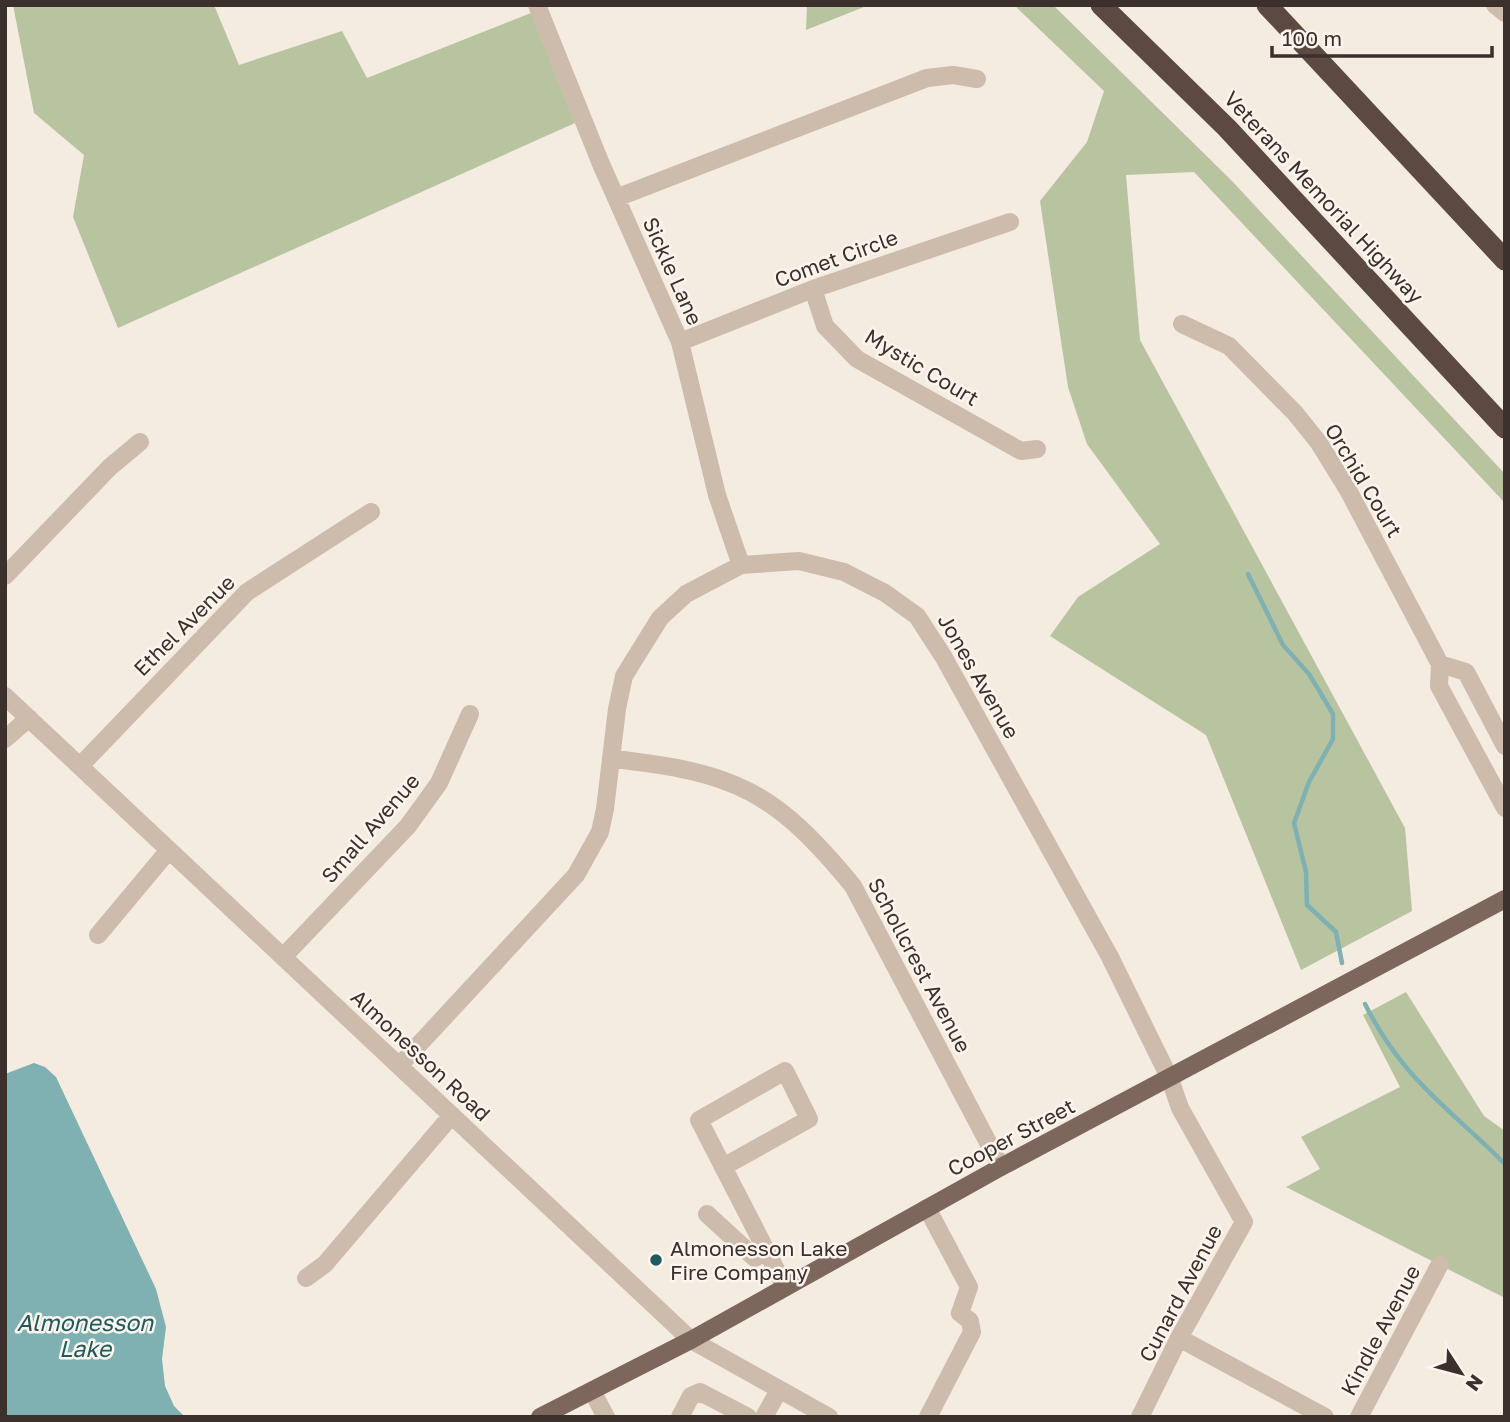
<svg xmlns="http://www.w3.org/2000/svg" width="1510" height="1422" font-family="'Golos Text',sans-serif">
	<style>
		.green { fill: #b8c4a0 }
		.water { fill: #7fb0b2 }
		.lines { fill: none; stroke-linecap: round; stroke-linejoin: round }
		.stream { stroke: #7fb0b2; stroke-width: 4.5 }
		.minor { stroke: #cdbbac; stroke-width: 18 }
		.major { stroke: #7d675c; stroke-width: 18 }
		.highway { stroke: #5c4a42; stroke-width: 21 }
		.poi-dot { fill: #1f5a5e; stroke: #fbf5ee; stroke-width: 2.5 }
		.labels { text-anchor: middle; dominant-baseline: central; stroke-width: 5; stroke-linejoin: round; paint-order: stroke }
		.street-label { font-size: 21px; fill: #3b302b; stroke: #fbf5ee }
		.poi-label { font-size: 21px; fill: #3b302b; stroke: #fbf5ee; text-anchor: start }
		.water-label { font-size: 23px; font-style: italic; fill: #1f5a5e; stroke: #fbf5ee }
	</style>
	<rect width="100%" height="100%" fill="#f4ebe1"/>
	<!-- green -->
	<path class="green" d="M13,5h201l25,60 103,-34 25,47 164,-65 44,110 -457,205 -45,-111 11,-62 -50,-42z
		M807,5h62l-63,25z
		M1014,5h39l179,176 273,293v29l-311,-331 -68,3 14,165 265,488 7,83 -111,59 -95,-235 -156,-99 28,-39 82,-53 -73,-100 -19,-57 -28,-186 47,-59 17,-51z
		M1406,992l78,124 21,15v167l-219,-111 34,-18 -19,-32 99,-50 -37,-72z"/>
	<!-- water -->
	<path class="water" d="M34,1063l11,4 11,10 100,212 10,38 -4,32 3,27 9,20 11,11h-180v-343z"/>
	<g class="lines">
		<!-- stream -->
		<path class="stream" d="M1248,574l35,71 26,29 24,40v25l-24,43 -15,41 12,49 1,33 29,27 6,31
			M1365,1004c38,76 83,103 140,160"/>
		<!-- minor -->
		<path class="minor" d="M537,5l64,159 79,178 37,153 24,70
			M1495,5l10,8
			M616,198l311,-120 26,-3 24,4
			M813,289l12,37 32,33 164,92 16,-2
			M1182,324l47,22 66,67 24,30 29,47 92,174 -1,22 66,122
			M680,342l133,-53 197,-67
			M5,576l105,-109 30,-25
			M1440,664l26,8 39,74
			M5,696l686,644 138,77
			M5,739l24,-21
			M613,759c122,13 162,32 240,127l148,281
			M80,766l167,-174 124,-80
			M98,935l71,-85
			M283,957l125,-131 31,-43 31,-69
			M399,1066l177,-191 24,-43 5,-23 12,-100 7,-33 36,-58 26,-24 55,-29 58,-4 45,11 41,21 32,23 26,40 167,301 60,122 10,29 64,114 -65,116 -39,79
			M723,1167l86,-48 -24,-48 -86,49 86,167
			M927,1208l42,79 -9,26 10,8 2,11 -44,85
			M707,1214l48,44 11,-8
			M306,1278l19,-14 127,-149
			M1179,1338l146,79
			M592,1391l14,26
			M680,1417l11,-21 9,-4 48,25
			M764,1417l15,-27
			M1359,1417l81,-153"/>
		<!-- major -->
		<path class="major" d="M540,1417l151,-77 310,-173 504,-268"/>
		<!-- highway -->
		<path class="highway" d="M1101,5l126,123 278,300
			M1267,5l238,255"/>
	</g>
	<!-- markers -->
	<circle class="poi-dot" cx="656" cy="1260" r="7"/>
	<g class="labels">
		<!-- street labels -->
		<g class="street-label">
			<text transform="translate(1324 197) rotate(47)">Veterans Memorial Highway</text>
			<text transform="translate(836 258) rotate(-20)">Comet Circle</text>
			<text transform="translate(673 271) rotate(66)">Sickle Lane</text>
			<text transform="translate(922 367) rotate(31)">Mystic Court</text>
			<text transform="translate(1364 480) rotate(59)">Orchid Court</text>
			<text transform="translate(184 625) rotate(-45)">Ethel Avenue</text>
			<text transform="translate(979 676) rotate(60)">Jones Avenue</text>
			<text transform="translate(370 828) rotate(-49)">Small Avenue</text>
			<text transform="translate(920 965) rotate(62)">Schollcrest Avenue</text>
			<text transform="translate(421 1055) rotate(43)">Almonesson Road</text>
			<text transform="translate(1011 1137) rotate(-28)">Cooper Street</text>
			<text transform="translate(1180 1293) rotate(-62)">Cunard Avenue</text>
			<text transform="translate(1380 1330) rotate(-62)">Kindle Avenue</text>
		</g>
		<!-- poi labels -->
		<g class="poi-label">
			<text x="670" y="1248">Almonesson Lake<tspan x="670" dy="24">Fire Company</tspan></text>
		</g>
		<!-- water labels -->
		<g class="water-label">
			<text x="85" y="1322">Almonesson<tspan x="85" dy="26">Lake</tspan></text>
		</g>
	</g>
	<!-- border -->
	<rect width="1510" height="1422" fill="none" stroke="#3b302b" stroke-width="14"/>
	<!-- north arrow -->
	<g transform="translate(1461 1373) rotate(126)" stroke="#fbf5ee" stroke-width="5" paint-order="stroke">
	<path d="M0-5L12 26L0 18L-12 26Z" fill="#3b302b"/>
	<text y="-10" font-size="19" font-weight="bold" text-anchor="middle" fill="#3b302b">N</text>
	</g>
	<!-- scale -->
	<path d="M1272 46v10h220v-10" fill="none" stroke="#3b302b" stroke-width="3.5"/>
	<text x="1282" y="46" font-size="21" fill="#3b302b" stroke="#fbf5ee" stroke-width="5" paint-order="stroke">100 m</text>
</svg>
